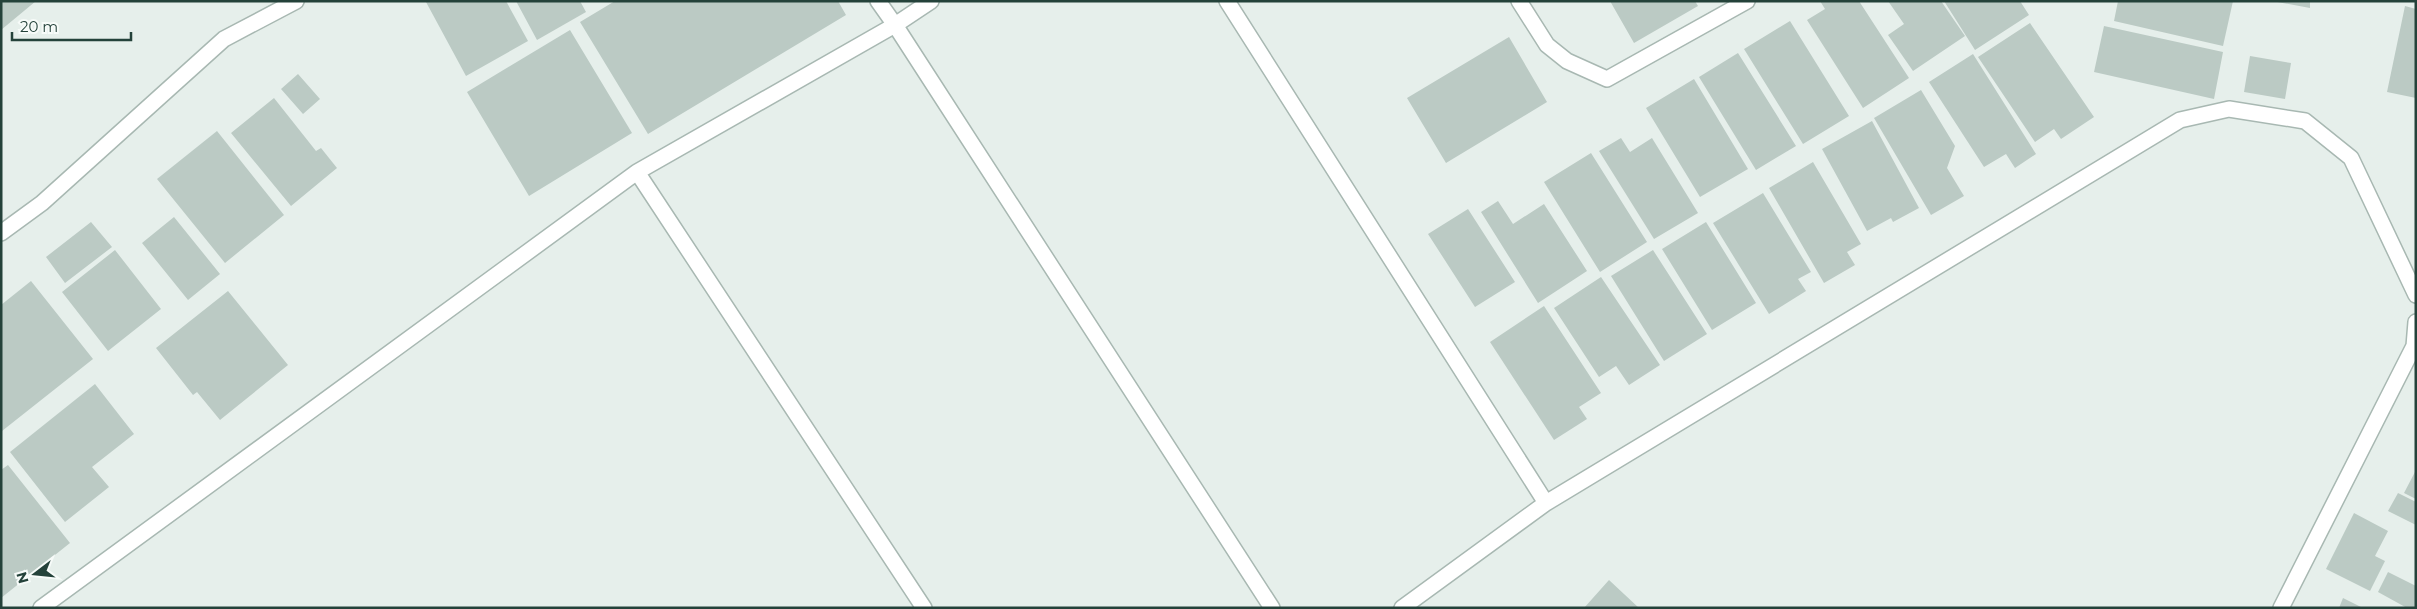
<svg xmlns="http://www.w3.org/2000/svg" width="2417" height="609" font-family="Montserrat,sans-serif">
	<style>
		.building { fill: #bbcac4 }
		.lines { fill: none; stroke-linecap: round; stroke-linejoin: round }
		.minor-casing { stroke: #a8b8b2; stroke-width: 18 }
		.minor { stroke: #fff; stroke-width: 15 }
	</style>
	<rect width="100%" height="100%" fill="#e6efeb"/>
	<!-- building -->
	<path class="building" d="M1,1h35l-35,29z
		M506,1l22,40 -62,35 -40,-74z
		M516,1h64l6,11 -49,28z
		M615,1h223l8,14 -198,119 -68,-112z
		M1610,1h85l3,5 -64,37z
		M1820,1h39l50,77 -46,30 -56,-88 18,-11z
		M1888,1h53l24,35 -52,35 -25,-36 16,-11z
		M1944,1h76l9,14 -54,35z
		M2118,1h115l-10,45 -109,-25z
		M2272,1h38v7z
		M2405,6l11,3v89l-29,-6z
		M1790,21l59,95 -46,28 -59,-95z
		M2030,23l64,94 -33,22 -7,-10 -19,13 -57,-85z
		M2104,26l119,26 -9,47 -120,-27z
		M570,30l62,103 -103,63 -62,-104z
		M1509,37l38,65 -101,61 -39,-65z
		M1738,53l58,93 -40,24 -57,-93z
		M1973,54l63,100 -21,14 -9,-14 -22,13 -55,-85z
		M2250,56l41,7 -6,36 -41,-7z
		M298,74l22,25 -17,15 -22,-25z
		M1694,79l54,90 -48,28 -54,-89z
		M1921,90l34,56 -8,22 17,28 -33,19 -57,-97z
		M274,98l42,53 5,-3 16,20 -46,38 -60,-73z
		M1872,121l47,87 -26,14 -2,-4 -24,13 -45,-82z
		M217,131l67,84 -59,48 -68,-84z
		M1621,138l9,14 22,-14 46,75 -44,26 -55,-88z
		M1591,153l56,89 -47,30 -56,-90z
		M1813,162l48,82 -14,8 8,13 -31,18 -55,-95z
		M1763,193l48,79 -13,7 8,12 -37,23 -56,-91z
		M1498,201l15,23 31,-20 43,67 -49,32 -57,-91z
		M1468,209l47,73 -40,25 -47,-73z
		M174,217l46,57 -32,26 -46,-57z
		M91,222l21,25 -47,36 -19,-26z
		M1706,222l50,81 -44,27 -50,-81z
		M115,250l46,59 -53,42 -46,-59z
		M1653,250l54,84 -43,27 -53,-85z
		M1601,277l59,88 -31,20 -13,-19 -17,11 -45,-69z
		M31,281l62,78 -91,72 -1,-126z
		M228,291l60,74 -68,55 -23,-28 -4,3 -37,-47z
		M1544,306l57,87 -22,14 8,12 -33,21 -64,-98z
		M95,384l39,50 -42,33 17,20 -44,35 -55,-70z
		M8,465l62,78 -69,55v-128z
		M2416,470v29l-12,-6z
		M2398,493l18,9v23l-28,-14z
		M2354,513l34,18 -13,25 10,5 -15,30 -44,-22z
		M2388,572l28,14v22h-9l-29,-16z
		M1609,580l30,28h-55z
		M2343,598l20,10h-24z"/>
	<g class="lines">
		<!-- minor casing -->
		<g class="minor-casing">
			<path id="minor" d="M878,1l17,24 36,-24
				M1227,1l319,502 -144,105
				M1519,1l28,44 20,16 40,18 140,-78
				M1,233l41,-30 182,-164 72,-38
				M1546,503l634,-383 49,-11 76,12 46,37 65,137
				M41,608l596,-436
				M924,608l-287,-436 258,-147 377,583
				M2281,608l133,-262 2,-24"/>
		</g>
		<!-- minor -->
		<use href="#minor" class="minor"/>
	</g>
	<!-- border -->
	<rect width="2417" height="609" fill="none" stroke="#24423a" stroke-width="5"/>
	<!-- north arrow -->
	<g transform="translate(35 574) rotate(254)" stroke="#f7fbf9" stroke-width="4" paint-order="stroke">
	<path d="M0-4L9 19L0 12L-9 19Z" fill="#24423a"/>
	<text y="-8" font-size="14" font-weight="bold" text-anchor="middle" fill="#24423a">N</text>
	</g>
	<!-- scale -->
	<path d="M12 32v8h119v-8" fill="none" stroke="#24423a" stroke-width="2.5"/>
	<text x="20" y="32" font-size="15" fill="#24423a" stroke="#f7fbf9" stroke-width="4" paint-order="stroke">20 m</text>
</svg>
